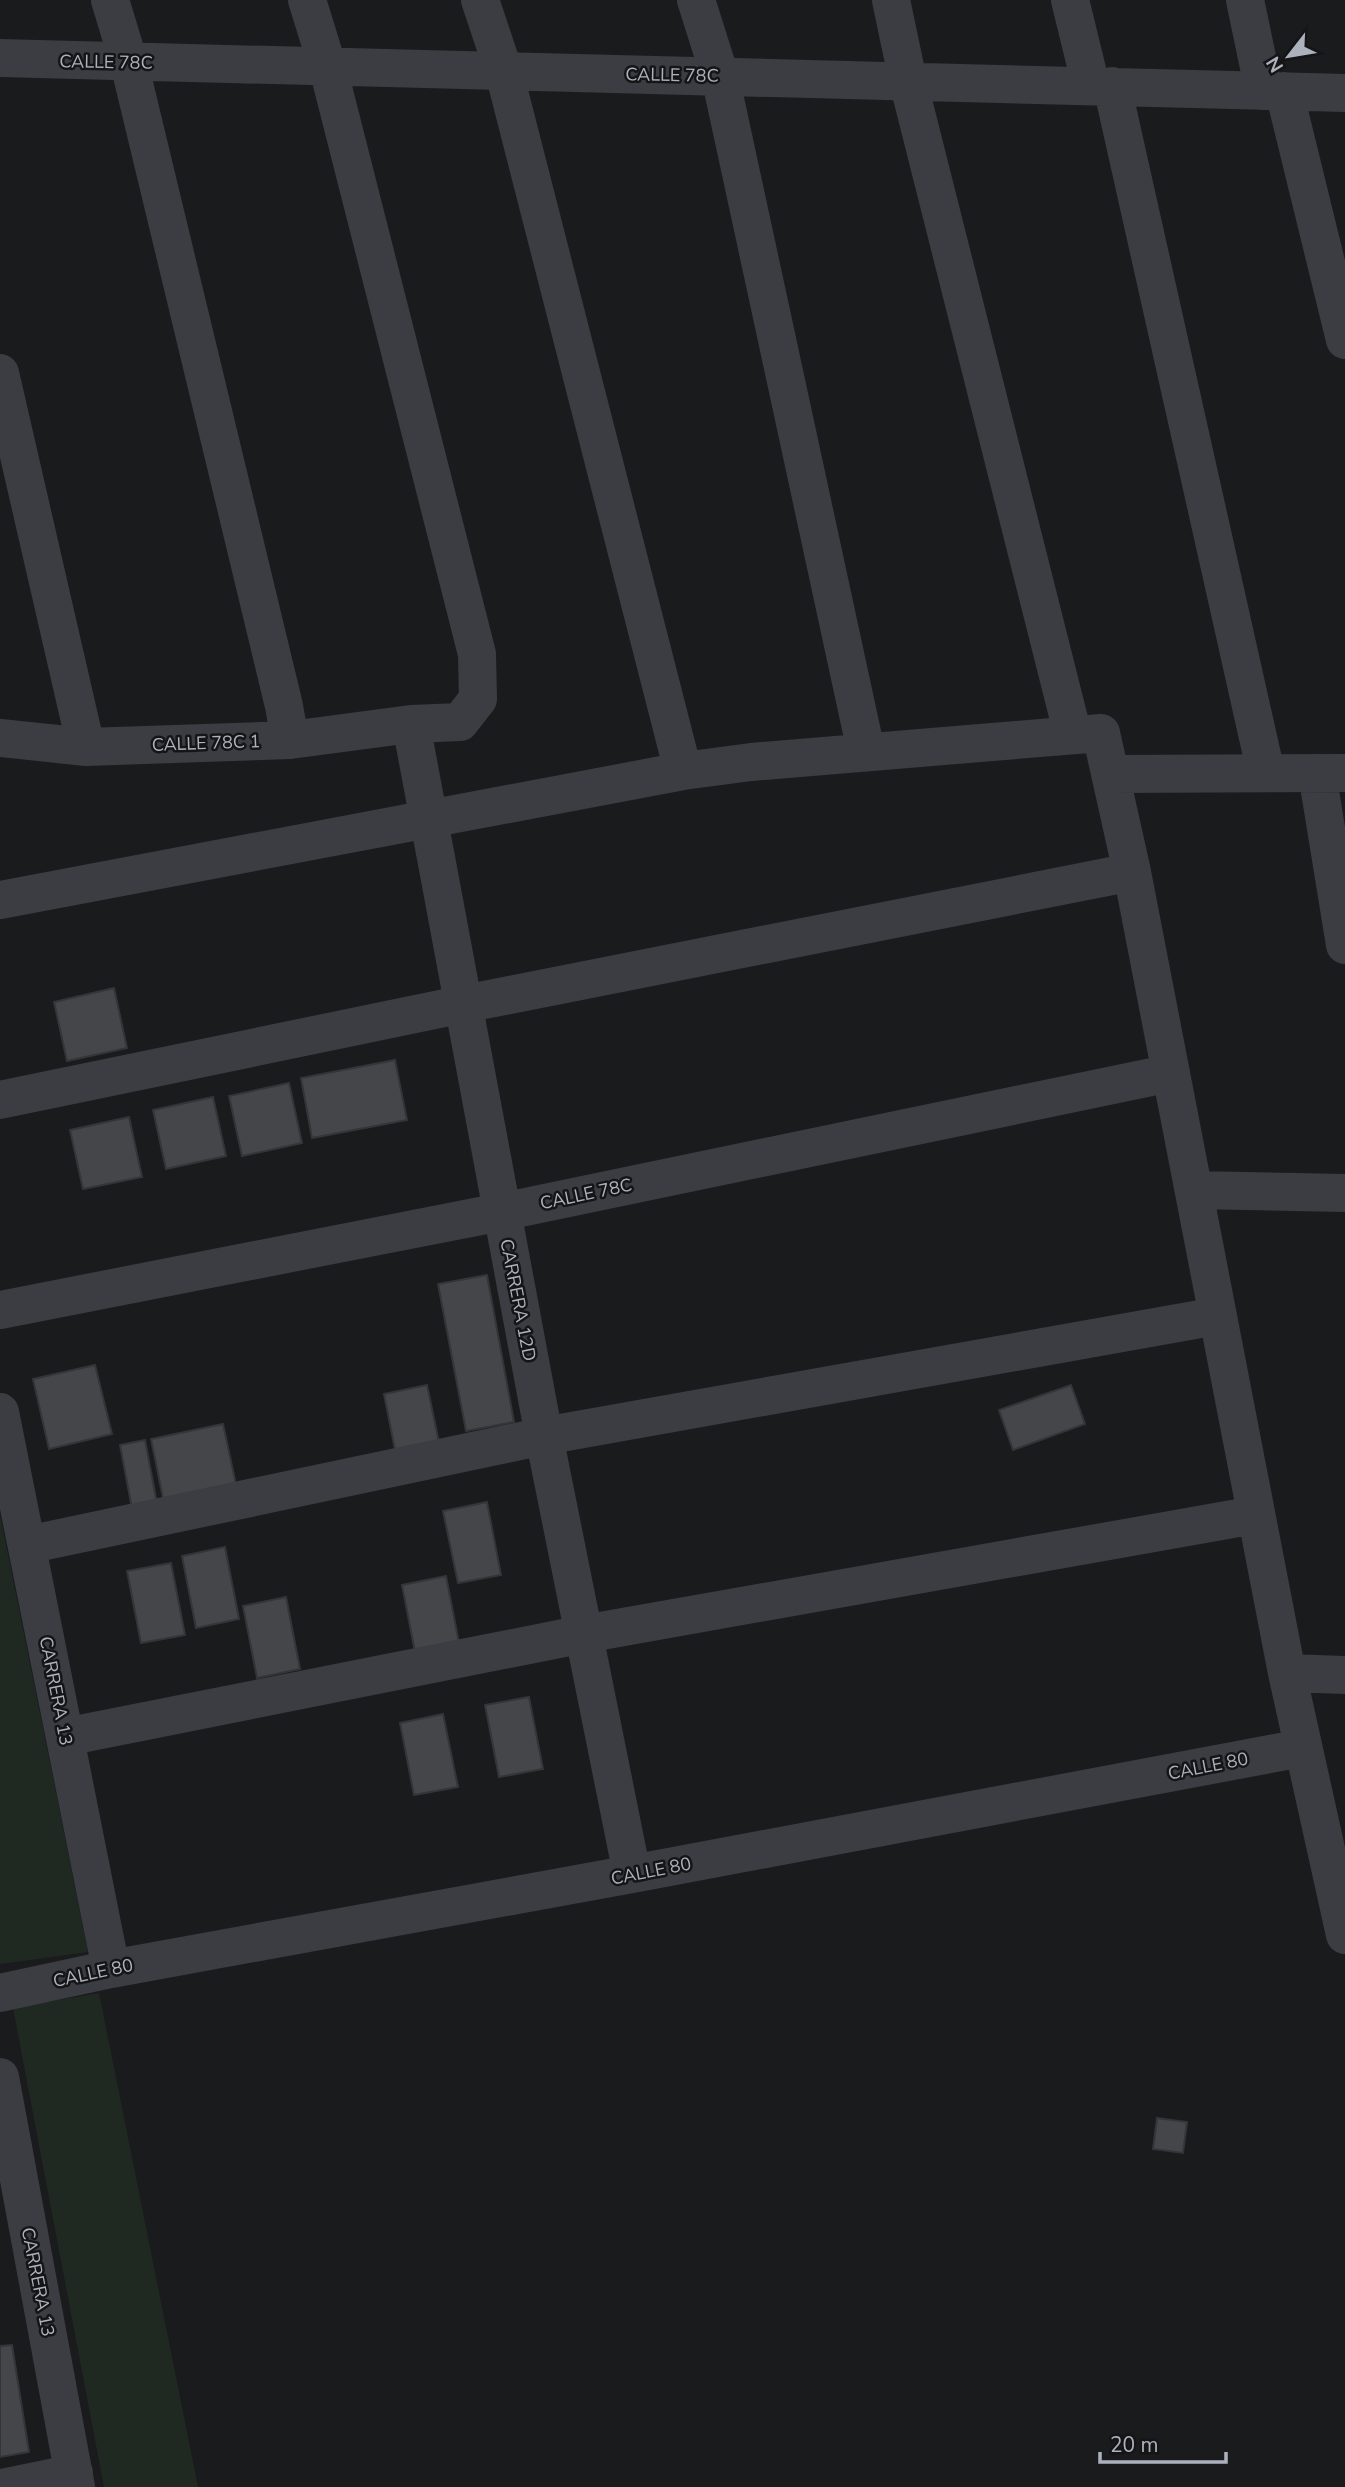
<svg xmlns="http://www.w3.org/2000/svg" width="1345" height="2487" font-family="'Nunito Sans',sans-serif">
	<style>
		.green { fill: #202921 }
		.building { fill: #44464a; stroke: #343539; stroke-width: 2 }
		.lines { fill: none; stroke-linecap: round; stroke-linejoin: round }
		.minor { stroke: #3b3d42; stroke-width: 38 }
		.labels { text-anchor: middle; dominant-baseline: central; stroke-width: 5; stroke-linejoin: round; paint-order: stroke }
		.street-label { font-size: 18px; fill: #acb2bd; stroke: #151518 }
	</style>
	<rect width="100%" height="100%" fill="#1a1b1d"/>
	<!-- green -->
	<path class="green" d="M0,1515l88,437 -88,12z
		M99,1993l99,494h-94l-91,-479z"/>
	<!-- building -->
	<path class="building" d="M114,988l13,60 -60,13 -13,-59z
		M395,1060l12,60 -95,18 -11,-60z
		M289,1083l13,60 -60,13 -13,-60z
		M213,1097l13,59 -60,13 -13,-59z
		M129,1117l13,60 -59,12 -13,-59z
		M487,1275l27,147 -48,9 -28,-147z
		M95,1365l17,69 -63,15 -16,-70z
		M427,1385l15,72 -44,8 -14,-71z
		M1071,1385l14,39 -72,26 -14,-40z
		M223,1424l15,70 -73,14 -14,-69z
		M145,1440l13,69 -25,5 -13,-69z
		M487,1502l14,73 -43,8 -15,-72z
		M225,1547l14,72 -43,9 -14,-72z
		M171,1563l14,72 -44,8 -14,-72z
		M446,1576l14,72 -44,9 -14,-72z
		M286,1597l14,72 -43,9 -14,-72z
		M529,1697l14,72 -44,8 -14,-72z
		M443,1714l15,73 -44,8 -14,-72z
		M1157,2118l30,4 -4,31 -30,-4z
		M12,2345l17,107 -29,5v-111z"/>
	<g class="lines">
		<!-- minor -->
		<path class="minor" d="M110,0l19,63 155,643 6,34
			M480,0l24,72 179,699
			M696,0l24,76 146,675
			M891,0l17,81 165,654
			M1070,0l21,86
			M1245,0l19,91
			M0,58l1345,35
			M1112,86l154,687
			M1284,91l61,249
			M0,373l86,374
			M411,724l133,712 88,438
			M0,738l86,9 204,-7 121,-16 49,-2 18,-23 -1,-45 -149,-586 -21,-68
			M1317,773l28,172
			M1111,774l234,-1
			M0,900l683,-129 68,-9 350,-29 31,139 155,801 58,262
			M0,1100l464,-96 668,-132
			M1194,1190l151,3
			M0,1310l501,-98 670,-139
			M0,1412l111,557
			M27,1545l517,-109 673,-120
			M1287,1673l58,2
			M65,1737l519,-103 671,-119
			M0,1993l111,-24 521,-95 670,-126
			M0,2077l76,410
			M6,2487l68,-14"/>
	</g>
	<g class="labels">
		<!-- street labels -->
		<g class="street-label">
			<text transform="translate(106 62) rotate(1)">CALLE 78C</text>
			<text transform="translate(672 75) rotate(1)">CALLE 78C</text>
			<text transform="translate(206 743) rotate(-2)">CALLE 78C 1</text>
			<text transform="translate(586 1194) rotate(-12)">CALLE 78C</text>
			<text transform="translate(518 1300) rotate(79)">CARRERA 12D</text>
			<text transform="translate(56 1691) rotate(79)">CARRERA 13</text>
			<text transform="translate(1208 1766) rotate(-11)">CALLE 80</text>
			<text transform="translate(651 1871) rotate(-11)">CALLE 80</text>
			<text transform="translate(93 1973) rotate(-12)">CALLE 80</text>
			<text transform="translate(38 2282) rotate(79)">CARRERA 13</text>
		</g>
	</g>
	<!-- north arrow -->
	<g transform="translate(1289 56) rotate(239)" stroke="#151518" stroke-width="5" paint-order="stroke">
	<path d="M0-5L12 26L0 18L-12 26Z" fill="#acb2bd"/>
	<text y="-10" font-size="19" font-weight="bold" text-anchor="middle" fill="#acb2bd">N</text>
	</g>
	<!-- scale -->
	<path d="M1100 2452v10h126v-10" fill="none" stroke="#acb2bd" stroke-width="3.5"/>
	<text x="1110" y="2452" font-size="21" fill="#acb2bd" stroke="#151518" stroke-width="5" paint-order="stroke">20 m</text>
</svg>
